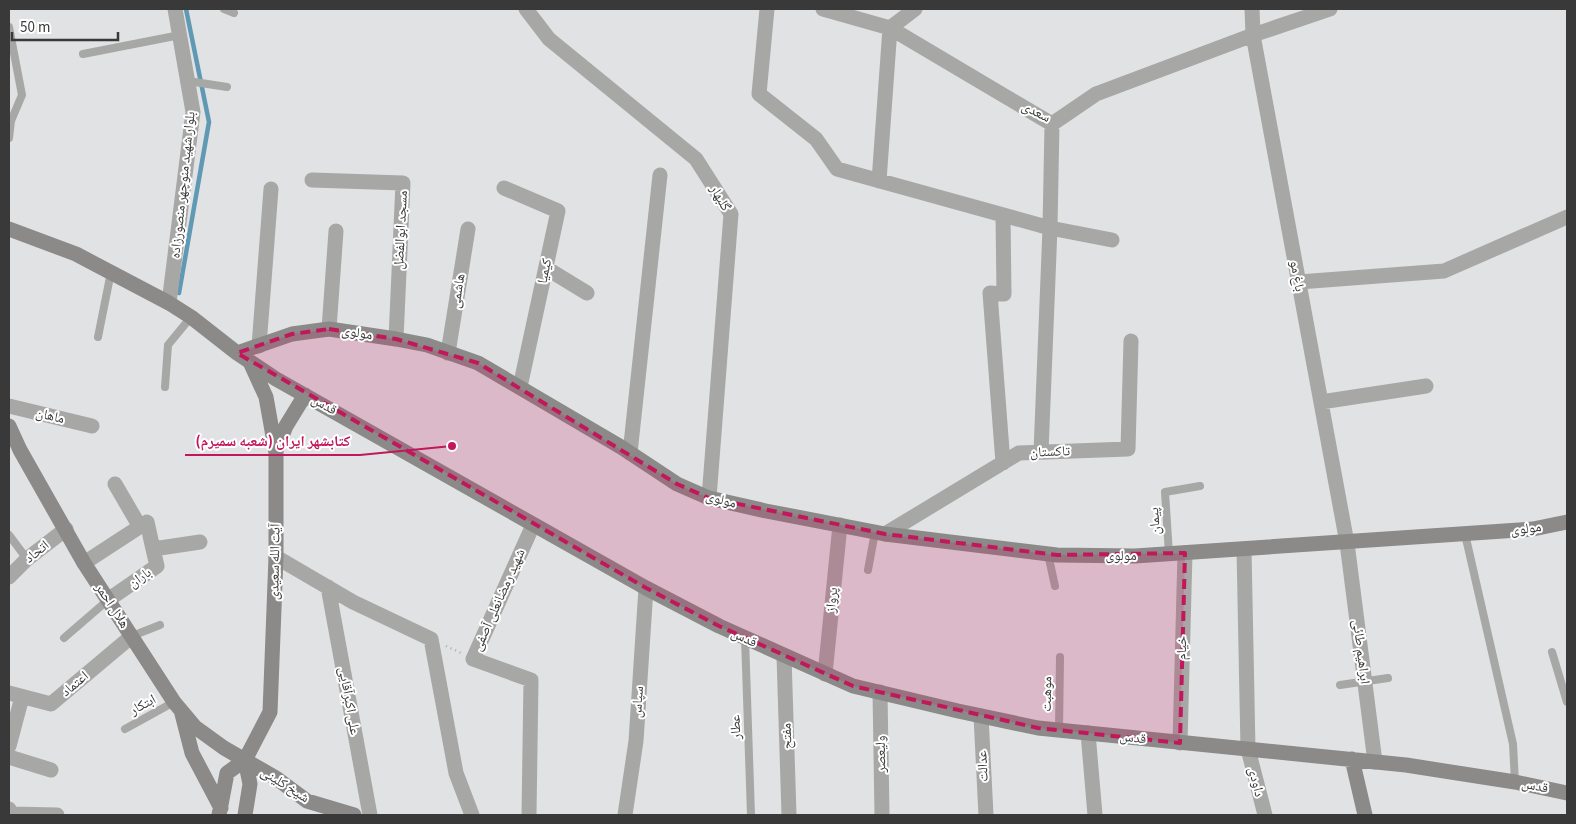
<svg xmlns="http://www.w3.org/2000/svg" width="1576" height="824" font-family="'Source Sans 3','Noto Naskh Arabic',sans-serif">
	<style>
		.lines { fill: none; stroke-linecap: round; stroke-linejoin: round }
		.stream { stroke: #6099b4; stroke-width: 4.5 }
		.path { stroke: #aeaeb0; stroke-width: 2.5; stroke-dasharray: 1 4; stroke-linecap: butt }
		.lane { stroke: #a7a7a6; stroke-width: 8 }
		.street { stroke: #a7a7a6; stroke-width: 15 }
		.secondary { stroke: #8b8a89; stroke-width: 15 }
		.marked { fill: #c2185b; fill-opacity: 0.2; stroke: #c2185b; stroke-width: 4; stroke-dasharray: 10 6; stroke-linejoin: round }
		.labels { text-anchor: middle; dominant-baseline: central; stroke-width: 4; stroke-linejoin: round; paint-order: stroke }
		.street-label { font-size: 14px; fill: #39393a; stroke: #fff }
		.leader { fill: none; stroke: #c2185b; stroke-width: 2 }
		.callout-dot { fill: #c2185b; stroke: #fff; stroke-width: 2 }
		.callout-label { font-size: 15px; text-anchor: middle; font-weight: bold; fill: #c2185b; stroke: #fff; stroke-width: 4; stroke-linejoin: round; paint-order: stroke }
	</style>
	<rect width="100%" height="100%" fill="#e1e2e4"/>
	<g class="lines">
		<!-- stream -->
		<path class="stream" d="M179,293l30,-171 -23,-113"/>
		<!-- path -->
		<path class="path" d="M446,646l15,7"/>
		<!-- lane -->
		<path class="lane" d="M224,9l10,4
			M9,27l13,68 -11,26 -2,17
			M83,54l97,-19
			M188,81l39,6
			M98,337l13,-65
			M165,387l3,-42 23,-28
			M1465,534l48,210 2,38
			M9,535l18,24
			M1048,554l7,32
			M1169,554l-4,-62 35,-6
			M868,570l7,-38
			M132,636l28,-11
			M64,638l44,-38
			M745,638l6,177
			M1552,652l15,50
			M1340,685l48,-7
			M125,729l49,-27
			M1059,730l1,-73"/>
		<!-- street -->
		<path class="street" d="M526,9l23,30 147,120 35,55 -22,284
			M767,9l-8,85 57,45 21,30 213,59 62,12
			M823,9l67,19 162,96 44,-30 157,-59 77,-26
			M1252,9l1,26 94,508 28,219
			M312,180l91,3 -7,156
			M879,181l11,-153 25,-19
			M504,188l54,23 -38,176
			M1003,215l1,79 -14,-1 13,170
			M546,268l41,25
			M1299,282l145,-11 123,-54
			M169,303l24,-191 -18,-103
			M329,329l7,-98
			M259,346l12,-157
			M448,353l20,-124
			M1321,402l105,-16
			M9,406l83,20
			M1041,452l9,-224 2,-104
			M630,453l30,-278
			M115,484l25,43
			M885,534l134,-81 109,-4 3,-108
			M1244,549l4,200 17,66
			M276,557l77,45 78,37 25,134 16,42
			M84,563l63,-41 6,27 47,-7
			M9,577l18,-18 39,-30
			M328,587l42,228
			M108,600l49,-34 -4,-17
			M784,656l5,159
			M825,674l15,-149
			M880,692l2,123
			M9,693l42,11 81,-68
			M981,716l5,99
			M1088,733l7,82
			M1180,743l5,-190
			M9,746l13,-49
			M9,757l42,13
			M9,809l3,5 45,1
			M529,815l2,-135 -58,-21 60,-134
			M625,815l11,-74 10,-153"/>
		<!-- secondary -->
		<path class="secondary" d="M9,229l67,25 93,49 22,14 46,36 39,26 370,209 73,38 134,60 105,25 80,17 368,37 109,17 52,11
			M237,353l55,-19 37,-5 67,10 31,6 51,18 143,84 56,37 32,14 57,13 119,23 172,21 78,1 398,-27 34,-7
			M9,426l11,24 64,113 90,139 21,25 29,21 52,30 31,23 47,14
			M276,451l10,-25 19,-31
			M182,714l10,39 29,55
			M1352,759l13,56
			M219,815l8,-42 18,-13 25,-48 6,-155v-104l-10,-56 -16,-35
			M245,815l5,-31 -5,-24"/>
	</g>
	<!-- marked area -->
	<path class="marked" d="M329,329l67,10 82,24 199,121 32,14 176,36 172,21 128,-2 -5,190 -142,-15 -185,-42 -134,-60 -73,-38 -409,-235 55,-19z"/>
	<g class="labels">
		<!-- street labels -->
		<g class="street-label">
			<text transform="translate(1036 112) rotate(26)">سعدی</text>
			<text transform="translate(183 185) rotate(-84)">بلوار شهید منوچهر منصورزاده</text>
			<text transform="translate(720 198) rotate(60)">گلبهار</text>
			<text transform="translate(401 230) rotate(-87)">مسجد ابوالفضل</text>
			<text transform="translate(545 271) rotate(-78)">کیمیا</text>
			<text transform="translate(1297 276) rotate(80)">باغ مو</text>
			<text transform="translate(458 291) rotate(-81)">هاشمی</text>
			<text transform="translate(357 333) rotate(9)">مولوی</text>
			<text transform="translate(324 405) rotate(29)">قدس</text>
			<text transform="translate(50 416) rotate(13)">ماهان</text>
			<text transform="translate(1050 452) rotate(-2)">تاکستان</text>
			<text transform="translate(721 500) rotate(15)">مولوی</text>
			<text transform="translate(1155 521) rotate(-94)">پیمان</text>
			<text transform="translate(1526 529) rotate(-7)">مولوی</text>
			<text transform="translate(37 552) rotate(-39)">اتحاد</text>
			<text x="1121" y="556">مولوی</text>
			<text transform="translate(275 562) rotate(-89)">آیت الله سعیدی</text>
			<text transform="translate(140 578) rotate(-35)">باران</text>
			<text transform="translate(499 600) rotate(-66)">شهید رمضانعلی آصفی</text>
			<text transform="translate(832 600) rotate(-84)">پرواز</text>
			<text transform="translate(112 606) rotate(57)">هلال احمر</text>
			<text transform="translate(744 638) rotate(25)">قدس</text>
			<text transform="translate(1182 648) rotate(-89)">خیام</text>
			<text transform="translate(1361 652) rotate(83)">ابراهیم طائی</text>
			<text transform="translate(75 684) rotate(-40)">اعتماد</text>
			<text transform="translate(1047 694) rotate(-89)">موهبت</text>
			<text transform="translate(349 701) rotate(80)">علی اکبرآقایی</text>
			<text transform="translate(638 702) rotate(-86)">سپاس</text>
			<text transform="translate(143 705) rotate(-29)">ابتکار</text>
			<text transform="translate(736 727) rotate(-92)">عطار</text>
			<text transform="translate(787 736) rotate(-92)">مفتح</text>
			<text transform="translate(1133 738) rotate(6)">قدس</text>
			<text transform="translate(881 754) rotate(-91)">ولیعصر</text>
			<text transform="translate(983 766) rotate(-93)">عدالت</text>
			<text transform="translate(1256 782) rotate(76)">داودی</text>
			<text transform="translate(285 785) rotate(32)">شیخ کلینی</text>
			<text transform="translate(1535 786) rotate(12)">قدس</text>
		</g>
	</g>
	<!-- callouts -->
	<path class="leader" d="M452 446L360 455H185"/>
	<circle class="callout-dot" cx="452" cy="446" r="5"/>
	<g class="callout-label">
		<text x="273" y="446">کتابشهر ایران (شعبه سمیرم)</text>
	</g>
	<!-- border -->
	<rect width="1576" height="824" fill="none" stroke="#39393a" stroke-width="20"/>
	<!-- scale -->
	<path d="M12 32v8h106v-8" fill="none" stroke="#39393a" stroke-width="2.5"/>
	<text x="20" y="32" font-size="15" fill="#39393a" stroke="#ffffff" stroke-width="4" paint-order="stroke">50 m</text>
</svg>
